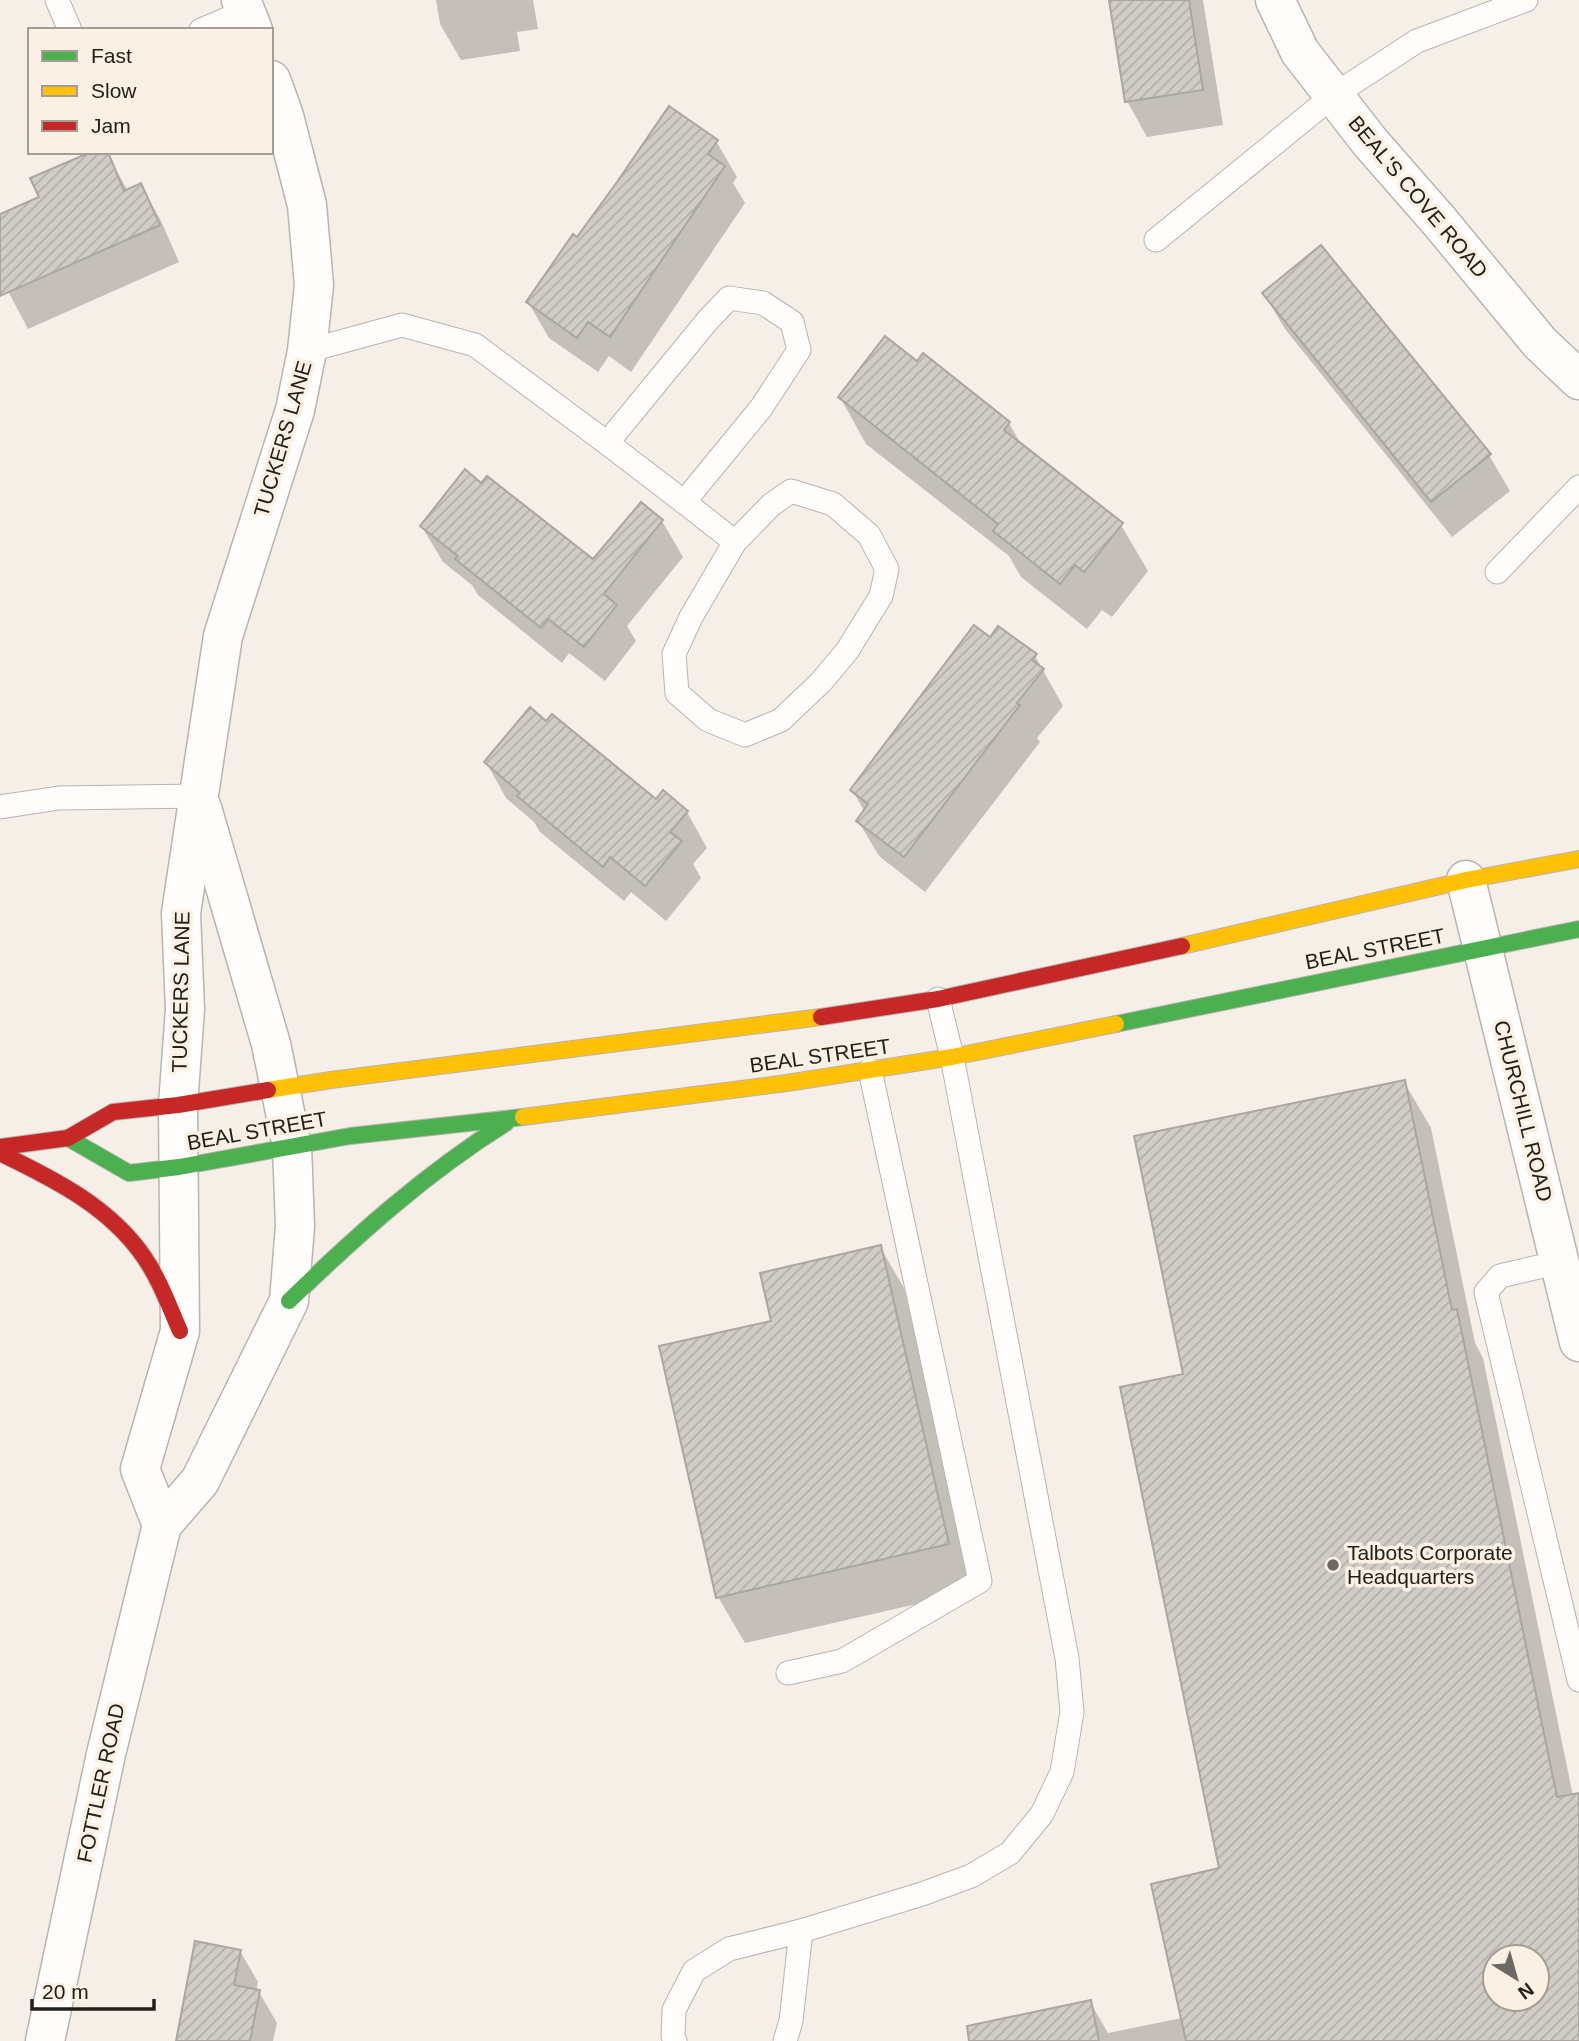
<svg xmlns="http://www.w3.org/2000/svg" width="1579" height="2041" font-family="Arial,sans-serif">
  <defs>
    <pattern id="building-hatch" width="6" height="6" patternUnits="userSpaceOnUse" patternTransform="scale(1.75)"><rect width="6" height="6" fill="#d1ccc6"/><path d="M-1 1l2-2M0 6l6-6M5 7l2-2" fill="none" stroke="#b3afaa"/></pattern>
  </defs>
  <rect width="100%" height="100%" fill="#f5efe8"/>
  <g fill="#0003" fill-rule="evenodd">
    <path d="M 436,0 L 533,0 L 538,29 L 517,32 L 520,51 L 461,60 L 440,24 Z"/>
    <path d="M 1111,0 L 1203,0 L 1223,125 L 1147,137 L 1127,101 Z"/>
    <path d="M 716,141 L 737,177 L 733,183 L 745,203 L 631,372 L 609,356 L 598,372 L 549,338 L 528,302 L 577,239 Z"/>
    <path d="M 106,152 L 128,191 L 141,185 L 161,221 L 179,262 L 28,329 L 0,276 L 0,216 L 41,198 Z"/>
    <path d="M 1264,294 L 1489,455 L 1510,491 L 1452,537 L 1285,329 Z"/>
    <path d="M 917,363 L 1009,423 L 1022,446 L 1121,525 L 1148,571 L 1112,617 L 1102,610 L 1087,629 L 1021,577 L 1009,556 L 866,444 L 840,397 Z"/>
    <path d="M 482,485 L 593,562 L 662,521 L 683,557 L 627,626 L 636,641 L 605,681 L 569,653 L 562,663 L 478,595 L 472,585 L 443,562 L 422,527 Z"/>
    <path d="M 990,639 L 1035,656 L 1063,706 L 1037,738 L 1040,742 L 925,892 L 879,856 L 858,821 L 865,812 L 852,790 Z"/>
    <path d="M 546,723 L 656,802 L 687,812 L 707,848 L 693,864 L 701,878 L 666,921 L 631,892 L 624,901 L 540,832 L 534,822 L 506,798 L 486,762 Z"/>
    <path d="M 1404,1082 L 1431,1128 L 1475,1343 L 1483,1358 L 1573,1796 L 1579,1795 L 1579,2041 L 1022,2041 L 1090,2002 L 1108,2033 L 1182,2018 L 1221,1869 L 1185,1375 ZM 1495,1957 L 1537,1957 L 1537,1999 L 1495,1999 Z"/>
    <path d="M 880,1247 L 907,1293 L 974,1591 L 745,1643 L 718,1597 L 773,1322 Z"/>
    <path d="M 240,1951 L 258,1982 L 256,1991 L 259,1992 L 277,2023 L 273,2041 L 178,2041 Z"/>
  </g>
  <g fill="url(#building-hatch)" stroke="#aba6a2" stroke-width="2" fill-rule="evenodd">
    <path d="M 1109,0 L 1189,0 L 1203,90 L 1125,102 Z"/>
    <path d="M 669,106 L 718,140 L 708,154 L 725,166 L 610,337 L 588,322 L 577,338 L 526,302 L 573,234 L 577,237 L 617,182 Z"/>
    <path d="M 91,152 L 108,152 L 124,191 L 141,183 L 160,225 L 0,296 L 0,214 L 39,197 L 30,178 Z"/>
    <path d="M 1321,245 L 1491,454 L 1431,502 L 1262,293 Z"/>
    <path d="M 885,336 L 917,361 L 923,353 L 1010,422 L 1004,430 L 1123,523 L 1084,572 L 1075,565 L 1060,584 L 993,531 L 998,524 L 838,397 Z"/>
    <path d="M 465,469 L 481,483 L 487,476 L 593,559 L 641,502 L 663,520 L 604,594 L 617,605 L 584,647 L 548,619 L 541,628 L 455,559 L 458,556 L 420,526 Z"/>
    <path d="M 974,625 L 990,637 L 998,626 L 1037,654 L 1032,660 L 1044,669 L 1017,703 L 1020,705 L 904,857 L 856,821 L 868,804 L 850,790 Z"/>
    <path d="M 530,707 L 546,721 L 552,714 L 656,799 L 663,790 L 688,811 L 670,832 L 682,841 L 645,886 L 610,857 L 603,867 L 517,796 L 520,793 L 484,762 Z"/>
    <path d="M 1405,1080 L 1452,1310 L 1457,1309 L 1557,1797 L 1579,1793 L 1579,2041 L 1186,2041 L 1151,1884 L 1219,1868 L 1120,1387 L 1183,1374 L 1134,1136 ZM 1495,1957 L 1537,1957 L 1537,1999 L 1495,1999 Z"/>
    <path d="M 881,1245 L 949,1544 L 716,1598 L 659,1346 L 771,1321 L 760,1273 Z"/>
    <path d="M 195,1941 L 241,1950 L 234,1985 L 260,1990 L 250,2041 L 176,2041 Z"/>
    <path d="M 1091,2000 L 1099,2041 L 969,2041 L 967,2026 Z"/>
  </g>
  <g fill="none" stroke-linecap="round" stroke-linejoin="round">
    <g stroke="#b8b4af" stroke-width="25">
      <g id="lane">
        <path d="M 57,0 L 70,30"/>
        <path d="M 201,30 L 246,11"/>
        <path d="M 1156,240 L 1334,95 L 1417,41 L 1526,0"/>
        <path d="M 307,351 L 402,325 L 475,345 L 607,443 L 708,320 L 729,298 L 763,303 L 792,322 L 799,350 L 761,408 L 684,502 L 607,443"/>
        <path d="M 684,502 L 735,542 L 691,617 L 674,654 L 677,693 L 708,720 L 745,735 L 781,720 L 821,682 L 847,651 L 881,596 L 887,569 L 869,535 L 833,504 L 791,491 L 771,505 L 735,542"/>
        <path d="M 1497,572 L 1579,487"/>
        <path d="M 0,807 L 59,798 L 199,796"/>
        <path d="M 1560,1262 L 1500,1276 L 1486,1292 L 1579,1680"/>
        <path d="M 788,1673 L 842,1661 L 980,1581 L 870,1070"/>
        <path d="M 675,2041 L 673,2036 L 674,2010 L 694,1971 L 729,1949 L 801,1931 L 922,1894 L 971,1876 L 1010,1853 L 1042,1814 L 1062,1772 L 1072,1712 L 1067,1658 L 952,1057 L 938,999"/>
        <path d="M 785,2041 L 791,2021 L 801,1931"/>
      </g>
    </g>
    <g stroke="#b8b4af" stroke-width="41">
      <g id="street">
        <path d="M 241,0 L 253,30"/>
        <path d="M 1275,0 L 1300,52 L 1370,142 L 1440,222 L 1540,343 L 1579,380"/>
        <path d="M 1466,880 L 1579,1342"/>
        <path d="M 162,1525 L 140,1469 L 180,1331 L 178,1105 L 185,1009 L 181,913 L 223,636 L 295,410 L 307,351 L 314,285 L 307,205 L 284,116 L 271,80"/>
        <path d="M 45,2041 L 106,1754 L 162,1525 L 200,1481 L 289,1301 L 295,1226 L 292,1146 L 271,1044 L 202,808"/>
      </g>
    </g>
    <g stroke="#b8b4af" stroke-width="18">
      <g id="fast">
        <path d="M 1116,1024 L 1579,929"/>
        <path d="M 68,1138 L 129,1173 L 179,1167 L 350,1136 L 523,1117"/>
        <path d="M 289,1301 C 357,1235 426,1173 506,1123"/>
      </g>
    </g>
    <g stroke="#b8b4af" stroke-width="18">
      <g id="slow">
        <path d="M 1182,946 L 1466,880 L 1579,859"/>
        <path d="M 268,1090 L 331,1080 L 821,1017"/>
        <path d="M 523,1117 L 787,1083 L 952,1057 L 1116,1024"/>
      </g>
    </g>
    <g stroke="#b8b4af" stroke-width="18">
      <g id="jam">
        <path d="M 821,1017 L 938,999 L 1182,946"/>
        <path d="M 0,1147 L 68,1138 L 113,1112 L 178,1105 L 268,1090"/>
        <path d="M 0,1153 C 54,1179 110,1207 144,1257 C 160,1280 169,1306 180,1331"/>
      </g>
    </g>
    <use href="#lane" stroke="#fefdfc" stroke-width="23"/>
    <use href="#street" stroke="#fefdfc" stroke-width="38"/>
    <use href="#fast" stroke="#4caf50" stroke-width="16"/>
    <use href="#slow" stroke="#ffc107" stroke-width="16"/>
    <use href="#jam" stroke="#c62828" stroke-width="16"/>
  </g>
  <circle fill="#6c6863" stroke="#faf0e3" stroke-width="2.5" cx="1333" cy="1565" r="7"/>
  <g text-anchor="middle" stroke-width="7" stroke-linejoin="round" paint-order="stroke">
    <g font-size="21" fill="#23201b" stroke="#faf0e3">
      <text transform="translate(1418 197) rotate(50)" y="7">BEAL'S COVE ROAD</text>
      <text transform="translate(283 439) rotate(-74)" y="7">TUCKERS LANE</text>
      <text transform="translate(1375 949) rotate(-11)" y="7">BEAL STREET</text>
      <text transform="translate(181 992) rotate(-89)" y="7">TUCKERS LANE</text>
      <text transform="translate(820 1056) rotate(-8)" y="7">BEAL STREET</text>
      <text transform="translate(1523 1111) rotate(76)" y="7">CHURCHILL ROAD</text>
      <text transform="translate(257 1131) rotate(-10)" y="7">BEAL STREET</text>
      <text transform="translate(101 1783) rotate(-78)" y="7">FOTTLER ROAD</text>
    </g>
    <g font-size="21" fill="#23201b" stroke="#faf0e3" text-anchor="start">
      <text x="1347" y="1560">Talbots Corporate<tspan x="1347" dy="24">Headquarters</tspan></text>
    </g>
  </g>
  <rect x="28" y="28" width="245" height="126" fill="#faf0e3" stroke="#a49d93" stroke-width="2"/>
  <rect x="42" y="51" width="35" height="10" fill="#4caf50" stroke="#a49d93" stroke-width="2"/>
  <text x="91" y="63" font-size="21" fill="#23201b">Fast</text>
  <rect x="42" y="86" width="35" height="10" fill="#ffc107" stroke="#a49d93" stroke-width="2"/>
  <text x="91" y="98" font-size="21" fill="#23201b">Slow</text>
  <rect x="42" y="121" width="35" height="10" fill="#c62828" stroke="#a49d93" stroke-width="2"/>
  <text x="91" y="133" font-size="21" fill="#23201b">Jam</text>
  <g transform="translate(1516 1978) rotate(143)"><circle r="33" fill="#faf0e3" stroke="#a49d93" stroke-width="2"/>
  <path d="M0-5L12 26L0 18L-12 26Z" fill="#6c6863"/>
  <text y="-10" font-size="19" font-weight="bold" text-anchor="middle" fill="#23201b">N</text>
  </g>
  <path d="M32 1999v10h122v-10" fill="none" stroke="#23201b" stroke-width="3.5"/>
  <text x="42" y="1999" font-size="21" fill="#23201b" stroke="#faf0e3" stroke-width="5" paint-order="stroke">20 m</text>
</svg>
